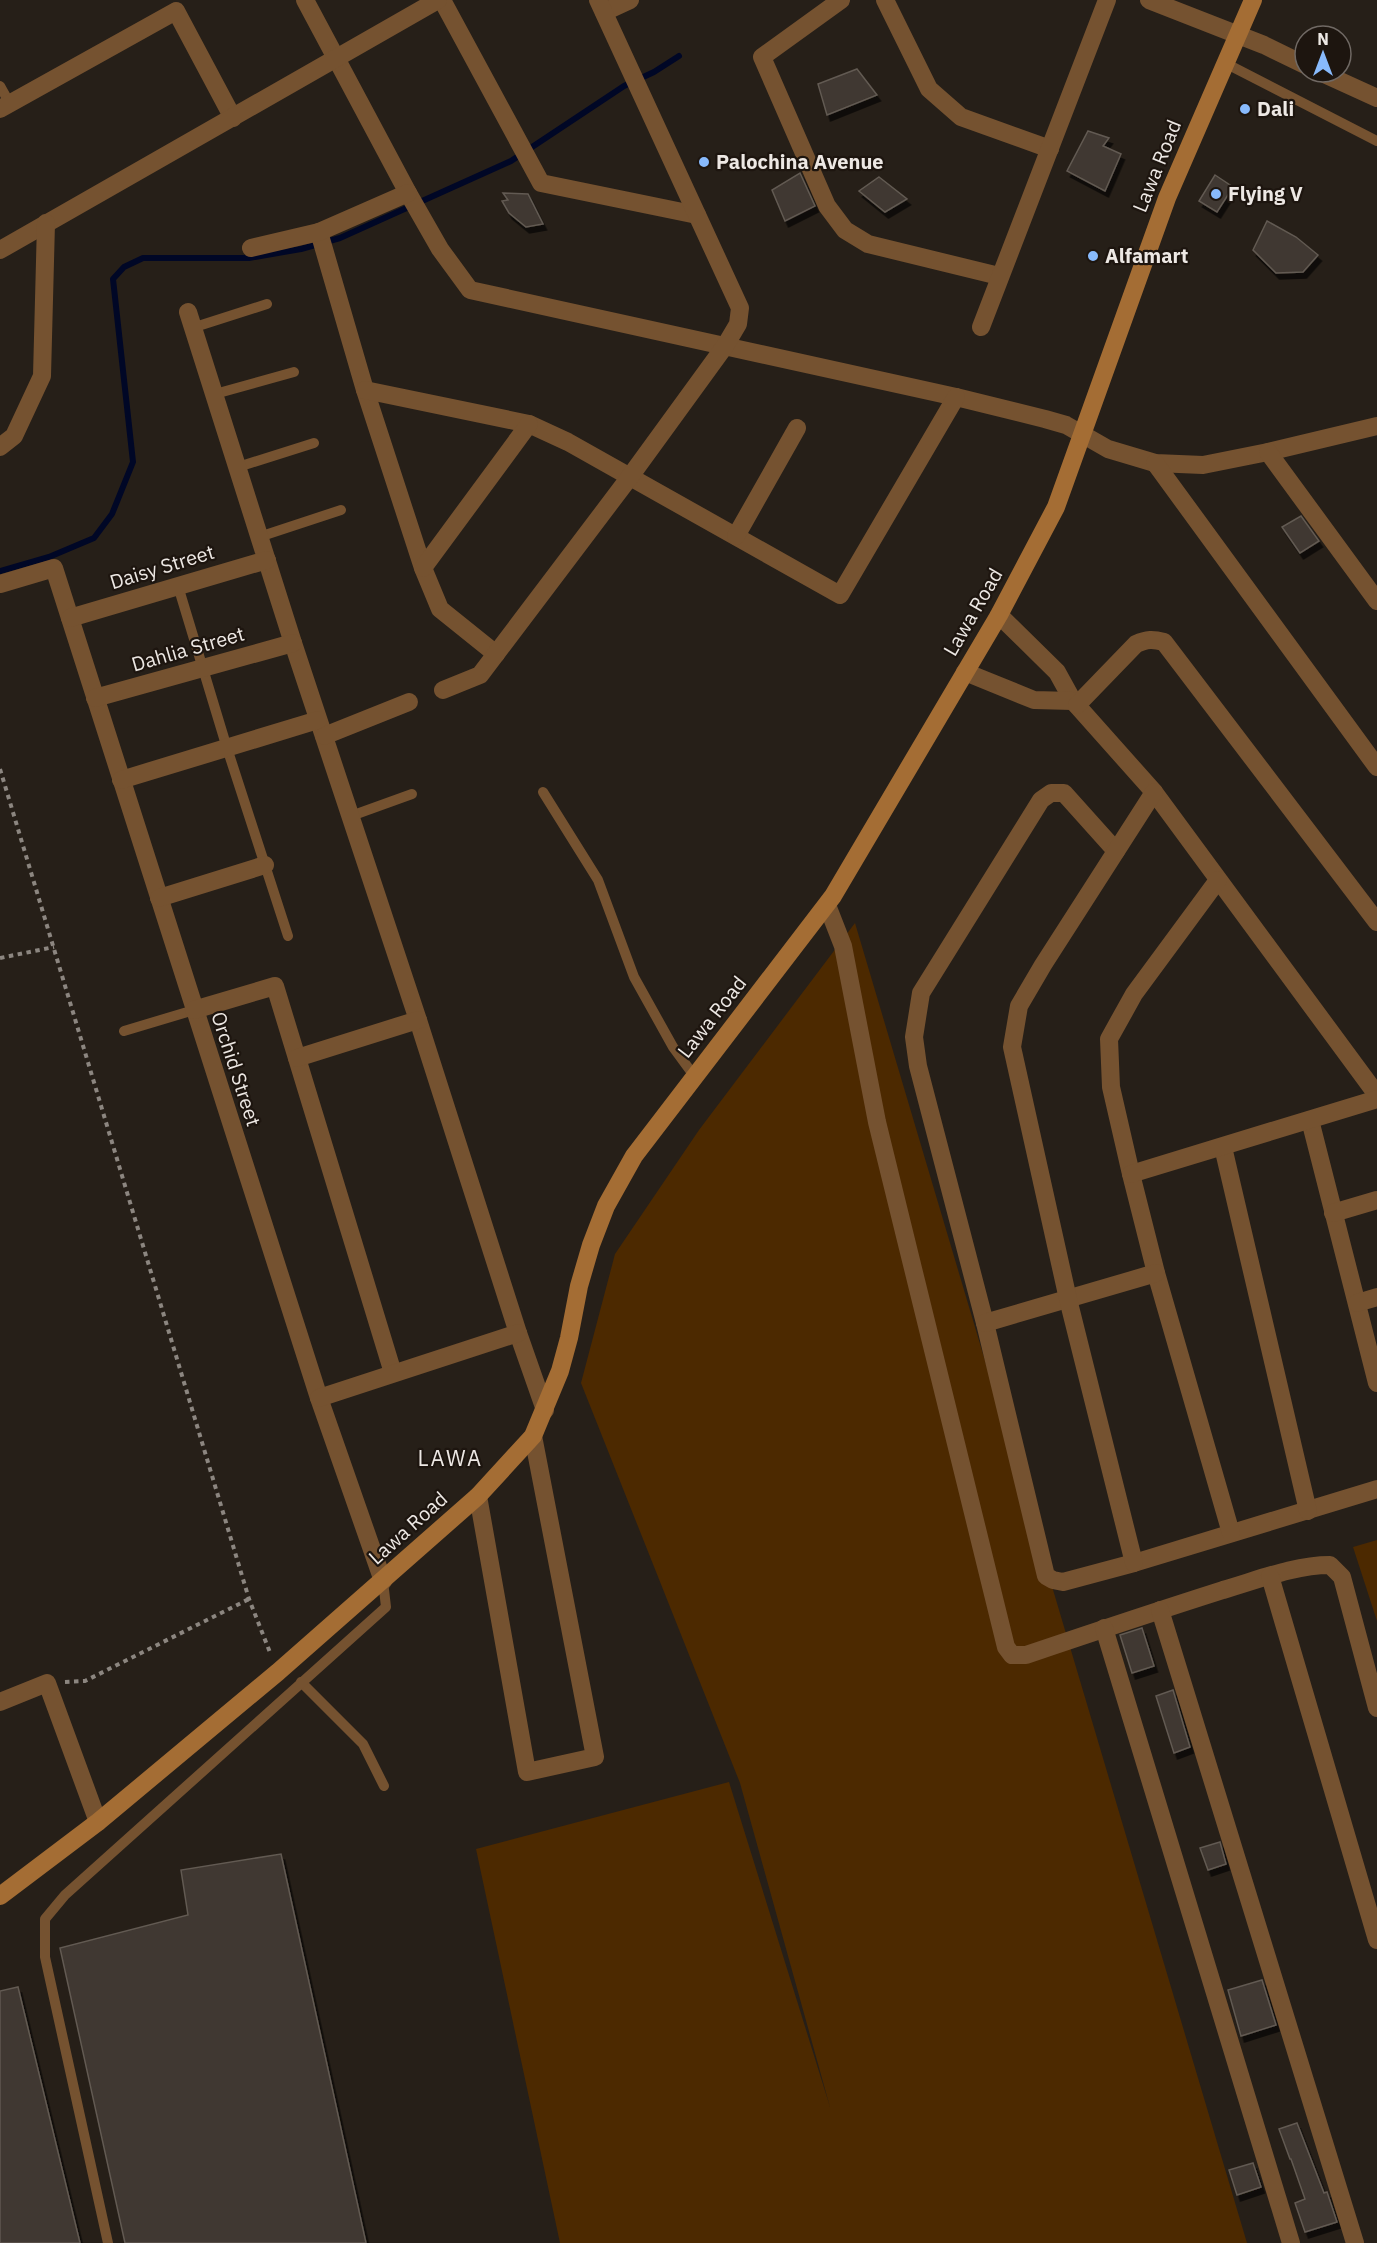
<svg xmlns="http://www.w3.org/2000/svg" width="1377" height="2243" font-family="'IBM Plex Sans',sans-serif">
  <defs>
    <filter id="shadow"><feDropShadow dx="3.5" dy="6" stdDeviation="0" flood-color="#0009"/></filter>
  </defs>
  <rect width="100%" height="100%" fill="#261f18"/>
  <g fill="#4c2900">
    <path d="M 855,923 L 1247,2243 L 560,2243 L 476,1849 L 729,1782 L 830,2107 L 740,1783 L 581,1383 L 615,1254 L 699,1130 Z"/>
    <path d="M 1377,1540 L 1377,1621 L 1353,1547 Z"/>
  </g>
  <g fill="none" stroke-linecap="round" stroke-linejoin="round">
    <path stroke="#000726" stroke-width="6" d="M 0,571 L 49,557 L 94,538 L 112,514 L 133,462 L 113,279 L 124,267 L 143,258 L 249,258 L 301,249 L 340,238 L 511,161 L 624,86 L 654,72 L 679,56"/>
  </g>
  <g fill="#3f3730" stroke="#625a52" stroke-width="1.5" filter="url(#shadow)">
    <path d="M 857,69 L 877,95 L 827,115 L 818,84 Z"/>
    <path d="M 1088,131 L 1109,138 L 1103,146 L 1121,154 L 1105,191 L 1067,171 Z"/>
    <path d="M 800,173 L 815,206 L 785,221 L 772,190 Z"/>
    <path d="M 1215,175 L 1233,187 L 1217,212 L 1199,201 Z"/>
    <path d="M 879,177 L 907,199 L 885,212 L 859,191 Z"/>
    <path d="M 503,193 L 528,194 L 543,224 L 526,227 L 509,213 L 502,201 L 508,200 Z"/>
    <path d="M 1267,221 L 1296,237 L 1318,255 L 1303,272 L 1276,273 L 1253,250 Z"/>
    <path d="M 1301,516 L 1319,541 L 1300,553 L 1282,527 Z"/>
    <path d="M 1142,1628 L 1154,1666 L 1132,1673 L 1120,1635 Z"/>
    <path d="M 1173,1690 L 1190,1747 L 1174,1753 L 1156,1696 Z"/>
    <path d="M 1220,1842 L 1226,1864 L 1208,1870 L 1200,1848 Z"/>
    <path d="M 281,1854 L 366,2243 L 125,2243 L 60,1948 L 188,1915 L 181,1870 Z"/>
    <path d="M 1262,1980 L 1276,2025 L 1241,2036 L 1228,1990 Z"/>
    <path d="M 18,1987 L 80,2243 L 0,2243 L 0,1991 Z"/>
    <path d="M 1297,2123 L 1324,2193 L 1327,2192 L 1337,2222 L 1305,2232 L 1295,2203 L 1305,2199 L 1291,2159 L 1290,2159 L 1279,2129 Z"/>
    <path d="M 1253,2163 L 1261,2187 L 1237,2195 L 1229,2170 Z"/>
  </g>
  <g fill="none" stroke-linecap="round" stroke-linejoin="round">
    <g stroke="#8c8680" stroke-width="4" stroke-dasharray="4.5 4.5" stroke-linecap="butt">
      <path d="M 0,769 L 249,1599 L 271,1655"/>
      <path d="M 0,958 L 54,947"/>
      <path d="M 65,1682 L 85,1681 L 249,1599"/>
    </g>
    <g stroke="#755230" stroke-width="10">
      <path d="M 1225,63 L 1377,141"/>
      <path d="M 0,86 L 10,104"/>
      <path d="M 192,328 L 267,304"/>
      <path d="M 215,394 L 294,372"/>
      <path d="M 238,467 L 314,443"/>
      <path d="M 259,537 L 341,510"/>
      <path d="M 178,586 L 227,748 L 288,936"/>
      <path d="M 543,792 L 598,880 L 634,977 L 673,1047 L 695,1077"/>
      <path d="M 351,816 L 412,794"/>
      <path d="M 124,1031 L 194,1010"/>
      <path d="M 301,1682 L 363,1744 L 384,1786"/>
      <path d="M 108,2243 L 45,1957 L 45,1919 L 65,1895 L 386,1607 L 383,1581"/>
    </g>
    <g stroke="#755230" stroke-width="18">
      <path d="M 305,0 L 408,193 L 440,249 L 470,290 L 956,397 L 1045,419 L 1066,425 L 1108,449 L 1155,463 L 1203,465 L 1268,452 L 1377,426"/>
      <path d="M 442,0 L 541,183 L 697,215"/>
      <path d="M 841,0 L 762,57 L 827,206 L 845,230 L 868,244 L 999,276"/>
      <path d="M 885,0 L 929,89 L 961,117 L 1050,149"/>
      <path d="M 1149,0 L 1264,45 L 1305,65"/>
      <path d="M 604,12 L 630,0"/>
      <path d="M 1320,72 L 1377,98"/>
      <path d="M 0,109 L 176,11 L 233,118"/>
      <path d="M 319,232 L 365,390 L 423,568 L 440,609 L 496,654"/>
      <path d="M 251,248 L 319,232 L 408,193"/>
      <path d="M 0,250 L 438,0"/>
      <path d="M 188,312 L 293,643 L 418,1020 L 518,1333 L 545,1410"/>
      <path d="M 981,327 L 1107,0"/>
      <path d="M 365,390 L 529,424 L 568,442 L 840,595 L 956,397"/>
      <path d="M 0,447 L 14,436 L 42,376 L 46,223"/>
      <path d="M 1268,452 L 1377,601"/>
      <path d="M 1155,463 L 1377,767"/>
      <path d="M 736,536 L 797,428"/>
      <path d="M 423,568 L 529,424"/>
      <path d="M 0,584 L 54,568 L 319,1398 L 383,1581"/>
      <path d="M 999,615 L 1057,672 L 1073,701 L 1154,792 L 1377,1095"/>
      <path d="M 70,618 L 267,560"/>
      <path d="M 965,672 L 1034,700 L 1073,701"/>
      <path d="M 443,690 L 480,675 L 629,478 L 725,346 L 738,324 L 740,308 L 598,0"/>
      <path d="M 95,698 L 293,643"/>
      <path d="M 1077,705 L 1136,644 C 1147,639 1153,639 1164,642 L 1377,922"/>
      <path d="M 324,736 L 409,702"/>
      <path d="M 121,780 L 318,720"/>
      <path d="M 1116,851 L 1064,793 L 1051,793 L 1041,800 L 921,993 L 914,1037 L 918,1066 L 985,1323 L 1046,1576 L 1053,1580 L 1063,1582 L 1134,1563 L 1377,1489"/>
      <path d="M 1218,880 L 1134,994 L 1109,1039 L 1111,1087 L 1131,1174 L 1156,1273 L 1231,1533"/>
      <path d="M 159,898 L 265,865"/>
      <path d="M 827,905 L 843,946 L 877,1122 L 1006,1647 L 1012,1655 L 1026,1655 C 1091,1633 1157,1611 1223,1590 C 1258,1580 1294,1565 1330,1565 L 1342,1577 L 1377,1708"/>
      <path d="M 194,1010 L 275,986 L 393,1373"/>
      <path d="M 297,1058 L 418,1020"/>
      <path d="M 1310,1120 L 1377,1383"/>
      <path d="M 1223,1147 L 1308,1511"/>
      <path d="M 1131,1174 L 1377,1099"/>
      <path d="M 1333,1213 L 1377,1200"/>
      <path d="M 1357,1303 L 1377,1297"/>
      <path d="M 985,1323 L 1156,1273"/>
      <path d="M 319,1398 L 518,1333"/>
      <path d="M 478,1496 L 527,1772 L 595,1757 L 533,1436"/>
      <path d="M 1134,1563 L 1068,1299 L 1012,1047 L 1019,1006 L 1043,965 L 1154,792"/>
      <path d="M 1270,1576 L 1377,1940"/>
      <path d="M 1160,1610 L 1355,2243"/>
      <path d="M 1104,1628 L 1291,2243"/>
      <path d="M 0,1702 L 47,1683 L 98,1822"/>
    </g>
    <path stroke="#a46d34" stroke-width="18" d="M 0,1896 L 98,1822 L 278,1672 L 478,1496 L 533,1436 L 560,1371 L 569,1338 L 579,1286 L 591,1245 L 606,1206 L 634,1156 L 833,896 L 999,615 L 1056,507 L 1167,198 L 1253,0"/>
  </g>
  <g fill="#88bafc" stroke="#1d150f" stroke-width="2">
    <circle cx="1245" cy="109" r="6"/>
    <circle cx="704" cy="162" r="6"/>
    <circle cx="1216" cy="194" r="6"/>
    <circle cx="1093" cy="256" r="6"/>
  </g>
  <g text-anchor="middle" stroke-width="4.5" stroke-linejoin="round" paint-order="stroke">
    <g font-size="20" font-weight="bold" fill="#ede8e4" stroke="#1d150f" text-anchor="start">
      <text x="1257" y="116">Dali</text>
      <text x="716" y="169">Palochina Avenue</text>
      <text x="1228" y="201">Flying V</text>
      <text x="1105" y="263">Alfamart</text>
    </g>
    <g font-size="20" fill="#ede8e4" stroke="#1d150f">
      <text transform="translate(1157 166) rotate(-68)" y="7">Lawa Road</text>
      <text transform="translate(162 567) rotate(-17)" y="7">Daisy Street</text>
      <text transform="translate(973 612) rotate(-60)" y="7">Lawa Road</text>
      <text transform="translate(188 649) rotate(-16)" y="7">Dahlia Street</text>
      <text transform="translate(712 1017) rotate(-52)" y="7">Lawa Road</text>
      <text transform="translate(236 1069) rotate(72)" y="7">Orchid Street</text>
      <text transform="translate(408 1528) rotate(-42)" y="7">Lawa Road</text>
    </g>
    <g font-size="22" letter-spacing="1.5" fill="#ede8e4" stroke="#1d150f">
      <text x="450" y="1466">LAWA</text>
    </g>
  </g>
  <g transform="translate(1323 54)"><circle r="28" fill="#1d150f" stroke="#706964" stroke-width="1.5"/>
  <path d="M0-4.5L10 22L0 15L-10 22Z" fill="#88bafc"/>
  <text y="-9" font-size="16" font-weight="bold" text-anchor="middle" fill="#ede8e4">N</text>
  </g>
</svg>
